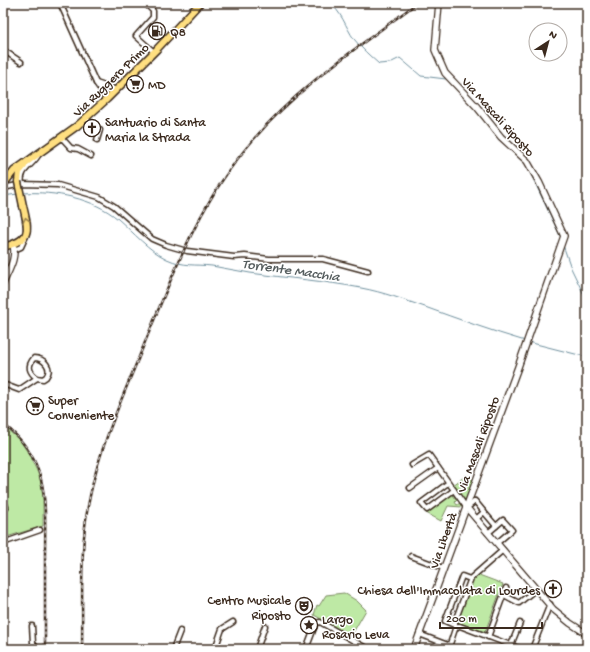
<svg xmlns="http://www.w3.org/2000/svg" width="590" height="652" font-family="'Gochi Hand',sans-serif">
  <rect width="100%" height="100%" fill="#fff"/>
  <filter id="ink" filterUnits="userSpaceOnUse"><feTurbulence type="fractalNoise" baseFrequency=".025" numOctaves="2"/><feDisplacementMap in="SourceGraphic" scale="8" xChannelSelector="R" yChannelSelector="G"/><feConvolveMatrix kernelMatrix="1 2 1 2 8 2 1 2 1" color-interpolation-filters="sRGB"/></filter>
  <g filter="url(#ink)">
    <g fill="#bee9a5" stroke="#7c8a62">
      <path d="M 3,425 L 21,442 L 32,459 L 32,462 C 45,481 43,503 43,526 L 3,538 L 3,511 L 9,508 L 3,493 Z"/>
      <path d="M 467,475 L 473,480 L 465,501 L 453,485 Z"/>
      <path d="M 452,494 L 457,500 L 455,502 L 457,505 L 460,503 L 462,507 L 448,506 L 441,521 L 426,513 Z"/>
      <path d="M 479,575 L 503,584 L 485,632 L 456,622 L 473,578 Z"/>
      <path d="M 344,593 L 357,601 L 366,610 L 351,636 L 314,615 L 317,605 L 319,606 L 326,595 Z"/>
    </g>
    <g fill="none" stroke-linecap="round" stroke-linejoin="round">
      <g stroke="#6f909e" stroke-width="1">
        <path d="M 329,3 C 341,10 346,28 354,39 C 361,48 370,56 379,64 L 390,63 L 400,58 L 421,76 L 446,79 L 457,89"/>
        <path d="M 529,170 L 561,238"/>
        <path d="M 23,193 C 55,191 93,198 118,219 C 134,233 148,250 167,259 C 185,267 194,264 212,266 C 225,268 237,271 250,273 C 287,278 325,281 361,288 C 383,292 404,300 425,307 C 458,319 491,331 525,341"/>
        <path d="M 3,196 L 18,194"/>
        <path d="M 563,245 L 571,268 L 587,301"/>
        <path d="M 528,342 L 587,357"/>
      </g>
      <g stroke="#3b2a1e" stroke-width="7">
        <g id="street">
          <path d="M 60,3 L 96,83 L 107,99"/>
          <path d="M 145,3 L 153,11 L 153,17 L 136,36 L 154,52"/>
          <path d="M 3,50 L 21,62"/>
          <path d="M 96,83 L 117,90"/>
          <path d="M 86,119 L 100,130 L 97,140"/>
          <path d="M 61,137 L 71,148 L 78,149 L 91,156"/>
          <path d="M 22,184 C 19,169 33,166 39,154"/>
          <path d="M 3,188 L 22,184 L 58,185 L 99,197 L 114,206 L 152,239 L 166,245 L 187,251 L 234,257 L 245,256 L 269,259 L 323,259 L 368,271"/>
          <path d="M 14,250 L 21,247 L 26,236"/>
          <path d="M 34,358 C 44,358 53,368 46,377 L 43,379 L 37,378 C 29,372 27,366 34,358 Z"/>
          <path d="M 3,384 L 19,390 L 37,378"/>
          <path d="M 412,465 L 429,455 L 466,507"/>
          <path d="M 448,483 L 421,503 L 427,510 L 454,490"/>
          <path d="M 410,488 L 438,468"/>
          <path d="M 3,499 L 6,507 L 3,508"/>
          <path d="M 467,508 L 475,501 L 484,512"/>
          <path d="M 476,519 L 484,512 L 496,526"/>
          <path d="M 488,533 L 503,520 L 512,530 L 497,543"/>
          <path d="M 3,543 L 40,530"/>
          <path d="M 411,556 L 443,568"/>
          <path d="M 504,595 L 519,603 L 536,589"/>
          <path d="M 454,625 L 445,621 L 462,576 L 470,579"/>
          <path d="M 32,626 L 33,643 L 37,649"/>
          <path d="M 455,629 L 455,621 L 471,578 L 503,550"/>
          <path d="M 419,634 L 448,645 L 450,644 L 455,629 L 458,626 L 460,626 L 521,649"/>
          <path d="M 488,637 L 506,588"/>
          <path d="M 511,645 L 520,623"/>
          <path d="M 173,649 L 180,631"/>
          <path d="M 215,649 L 222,629 L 233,622"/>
          <path d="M 257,649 L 265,626"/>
          <path d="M 306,649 L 316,623 L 320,622 L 368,649"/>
          <path d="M 532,649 L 550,604"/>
        </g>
      </g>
      <g stroke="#3b2a1e" stroke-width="8">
        <g id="secondary">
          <path d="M 3,284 C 8,271 17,259 13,244"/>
          <path d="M 466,507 L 553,609 L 570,623 L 587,634"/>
          <path d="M 414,649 L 518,367 L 564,236 L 539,182 L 527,161 L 501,137 L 477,107 L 445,73 L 435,50 L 439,3"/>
        </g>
      </g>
      <g stroke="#3b2a1e" stroke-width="9">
        <g id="primary">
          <path d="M 18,182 L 19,172 L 24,166"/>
          <path d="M 3,185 L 14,171 L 77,126 L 107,99 L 157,49 L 200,3"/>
          <path d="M 3,247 C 32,240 29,231 23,206"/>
        </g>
      </g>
      <use href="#street" stroke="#fff" stroke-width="4"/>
      <use href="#secondary" stroke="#fff" stroke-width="5.5"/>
      <use href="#primary" stroke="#ffdf80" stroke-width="6"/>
      <g stroke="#3b2a1e" stroke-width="2.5">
        <g id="rail">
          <path d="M 3,424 C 51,460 45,503 45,557 C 45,588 45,618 45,649"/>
          <path d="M 82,649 C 83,598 79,546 90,496 C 100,446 122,399 141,352 C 172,277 198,203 253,140 C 299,86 360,46 417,3"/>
        </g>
      </g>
      <use href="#rail" stroke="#fff" stroke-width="1" stroke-dasharray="3" stroke-linecap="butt"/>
      <g stroke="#3b2a1e" stroke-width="9" stroke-linecap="butt">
        <path id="primary-bridge" d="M 18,182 L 23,206"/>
      </g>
      <use href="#primary-bridge" stroke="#ffdf80" stroke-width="6"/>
    </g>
    <defs><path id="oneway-chevron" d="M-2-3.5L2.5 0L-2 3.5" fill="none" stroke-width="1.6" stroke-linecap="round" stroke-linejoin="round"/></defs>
    <use stroke="#9d844f" href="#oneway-chevron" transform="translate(26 220) rotate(-103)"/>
  </g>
  <defs>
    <g id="fuel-ring" transform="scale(0.9)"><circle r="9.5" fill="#fff" stroke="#3b2a1e" stroke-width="1.5"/><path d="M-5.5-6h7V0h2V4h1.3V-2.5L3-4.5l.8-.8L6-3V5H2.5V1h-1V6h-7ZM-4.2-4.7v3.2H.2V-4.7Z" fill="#3b2a1e"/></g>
    <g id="supermarket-ring" transform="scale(0.9)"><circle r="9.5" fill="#fff" stroke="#3b2a1e" stroke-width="1.5"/><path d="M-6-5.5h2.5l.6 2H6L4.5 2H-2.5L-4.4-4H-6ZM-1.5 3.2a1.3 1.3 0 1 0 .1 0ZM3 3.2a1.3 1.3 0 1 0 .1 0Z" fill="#3b2a1e"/></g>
    <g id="church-ring" transform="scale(0.9)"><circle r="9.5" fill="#fff" stroke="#3b2a1e" stroke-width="1.5"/><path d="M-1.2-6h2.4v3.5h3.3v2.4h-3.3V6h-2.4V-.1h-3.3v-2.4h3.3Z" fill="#3b2a1e"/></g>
    <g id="theatre-ring" transform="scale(0.9)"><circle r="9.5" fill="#fff" stroke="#3b2a1e" stroke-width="1.5"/><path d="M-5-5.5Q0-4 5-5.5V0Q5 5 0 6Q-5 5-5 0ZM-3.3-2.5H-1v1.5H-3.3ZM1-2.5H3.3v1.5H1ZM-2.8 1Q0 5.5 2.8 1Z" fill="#3b2a1e"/></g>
    <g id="sight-ring" transform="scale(0.9)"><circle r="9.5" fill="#fff" stroke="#3b2a1e" stroke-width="1.5"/><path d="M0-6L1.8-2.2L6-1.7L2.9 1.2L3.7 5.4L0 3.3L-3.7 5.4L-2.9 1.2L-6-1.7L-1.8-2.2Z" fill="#3b2a1e"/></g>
  </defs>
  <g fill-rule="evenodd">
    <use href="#fuel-ring" x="157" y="31"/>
    <use href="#supermarket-ring" x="135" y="84"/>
    <use href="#church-ring" x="92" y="128"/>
    <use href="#supermarket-ring" x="35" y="406"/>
    <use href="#church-ring" x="553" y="589"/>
    <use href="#theatre-ring" x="304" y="606"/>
    <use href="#sight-ring" x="309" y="625"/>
  </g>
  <g text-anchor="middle" stroke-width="3" stroke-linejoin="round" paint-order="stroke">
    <g font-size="13" fill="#3b2a1e" stroke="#fff" text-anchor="start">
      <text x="170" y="36">Q8</text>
      <text x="148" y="89">MD</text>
      <text x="105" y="126">Santuario di Santa<tspan x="105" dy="15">Maria la Strada</tspan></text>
      <text x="48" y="404">Super<tspan x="48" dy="15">Conveniente</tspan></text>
      <text x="540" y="594" text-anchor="end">Chiesa dell'Immacolata di Lourdes</text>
      <text x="291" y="604" text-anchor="end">Centro Musicale<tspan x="291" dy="15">Riposto</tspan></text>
      <text x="322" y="623">Largo<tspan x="322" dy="15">Rosario Leva</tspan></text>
    </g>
    <g font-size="13" fill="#3b2a1e" stroke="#fff">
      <text transform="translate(110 79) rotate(-44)" y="5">Via Ruggero Primo</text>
      <text transform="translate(499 116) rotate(48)" y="5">Via Mascali Riposto</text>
      <text transform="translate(477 444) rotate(-70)" y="5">Via Mascali Riposto</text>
      <text transform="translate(442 540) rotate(-70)" y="5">Via Libertà</text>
    </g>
    <g font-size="14" font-style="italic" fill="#555d5e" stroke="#fff">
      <text transform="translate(291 269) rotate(8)" y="5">Torrente Macchia</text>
    </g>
  </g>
  <rect width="590" height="652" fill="none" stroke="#fff" stroke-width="16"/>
  <rect x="8" y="8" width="574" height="636" fill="none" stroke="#3b2a1e" stroke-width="1.5" filter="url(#ink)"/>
  <g transform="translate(548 42) rotate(36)"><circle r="19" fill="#ffffff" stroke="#b1aaa5"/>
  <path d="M0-3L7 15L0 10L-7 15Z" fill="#3b2a1e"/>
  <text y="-6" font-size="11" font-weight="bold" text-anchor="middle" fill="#3b2a1e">N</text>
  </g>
  <path d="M440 622v6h102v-6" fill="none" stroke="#3b2a1e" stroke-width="2"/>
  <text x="446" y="622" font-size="12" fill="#3b2a1e" stroke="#ffffff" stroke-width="3" paint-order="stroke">200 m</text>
</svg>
